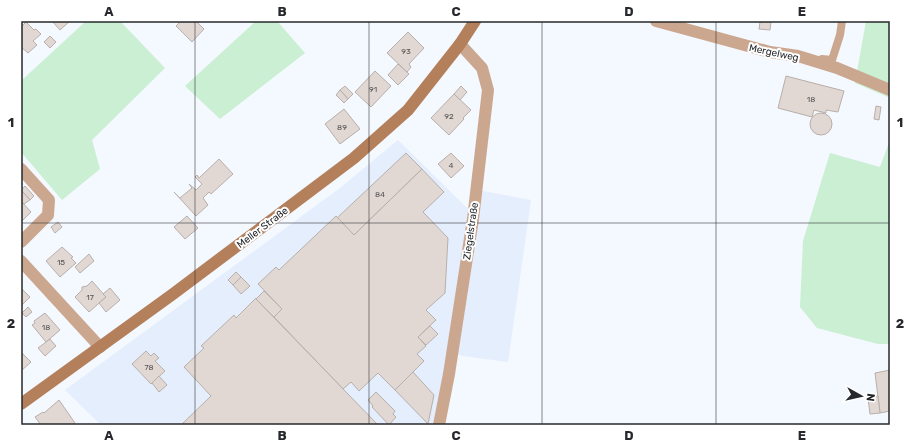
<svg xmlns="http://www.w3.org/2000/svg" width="911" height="446" font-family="Rubik,sans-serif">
  <rect width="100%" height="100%" fill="#f4f8ff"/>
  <path fill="#e5eefd" d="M 398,140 L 467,208 L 483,191 L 531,200 L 508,362 L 463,356 L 448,351 L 437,425 L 101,425 L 65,390 L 340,188 Z"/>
  <g fill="#caefd2">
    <path d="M 86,21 L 120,21 L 165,68 L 92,140 L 100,169 L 62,200 L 21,152 L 21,81 Z"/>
    <path d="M 256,21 L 277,21 L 305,53 L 220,119 L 185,86 Z"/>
    <path d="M 866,21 L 890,21 L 890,98 L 855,83 Z"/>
    <path d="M 890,140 L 890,344 L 878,344 L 817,328 L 800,307 L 803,241 L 830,153 L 880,167 Z"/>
  </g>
  <g fill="#e1d7d3" stroke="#b8afaa">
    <path d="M 52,21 L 70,21 L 60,30 Z"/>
    <path d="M 181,21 L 196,21 L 204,29 L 192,42 L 176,26 Z"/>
    <path d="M 26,22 L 34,30 L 36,29 L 41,34 L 33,41 L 37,45 L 28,53 L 21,47 L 21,27 Z"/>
    <path d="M 760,22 L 771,22 L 770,30 L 759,29 Z"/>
    <path d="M 408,32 L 424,48 L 409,64 L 411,67 L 407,72 L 387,53 Z"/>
    <path d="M 50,36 L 56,42 L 50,48 L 44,42 Z"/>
    <path d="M 398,64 L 409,74 L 398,85 L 388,75 Z"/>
    <path d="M 375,71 L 391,86 L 371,107 L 355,92 Z"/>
    <path d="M 786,76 L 844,91 L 838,112 L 826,110 L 826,113 L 814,110 L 812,117 L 778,108 Z"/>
    <path d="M 345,86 L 353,94 L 348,99 L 340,90 Z"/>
    <path d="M 461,86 L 467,92 L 460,100 L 454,94 Z"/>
    <path d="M 340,90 L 348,99 L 344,103 L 336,95 Z"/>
    <path d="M 454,94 L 471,110 L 463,118 L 464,119 L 449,135 L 431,118 Z"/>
    <path d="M 876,106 L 881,107 L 879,120 L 874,119 Z"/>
    <path d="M 344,109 L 360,129 L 340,144 L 325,124 Z"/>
    <circle cx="821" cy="124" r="11"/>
    <path d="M 406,153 L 422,169 L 354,235 L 337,218 Z"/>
    <path d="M 451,153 L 464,166 L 451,178 L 438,164 Z"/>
    <path d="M 219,159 L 233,174 L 211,194 L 209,192 L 203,198 L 208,205 L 196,216 L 174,192 L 180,198 L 192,188 L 189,184 L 196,190 L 202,184 L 195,177 L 197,175 L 199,178 Z"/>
    <path d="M 417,164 L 444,192 L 423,212 L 448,238 L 445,293 L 426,310 L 436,320 L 418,337 L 426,346 L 417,354 L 424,361 L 395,390 L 378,373 L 359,391 L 351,382 L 343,389 L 274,317 L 282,309 L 258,284 L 276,267 L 279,270 L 336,216 L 354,235 L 422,169 Z"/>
    <path d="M 25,186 L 34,196 L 30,200 L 21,190 Z"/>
    <path d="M 21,190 L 30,200 L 24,204 L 21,201 Z"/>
    <path d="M 21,201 L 31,212 L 21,222 Z"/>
    <path d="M 187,216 L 198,228 L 185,239 L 174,227 Z"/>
    <path d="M 58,222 L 62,227 L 55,233 L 51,227 Z"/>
    <path d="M 62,247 L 73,257 L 71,258 L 76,263 L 60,277 L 46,261 Z"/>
    <path d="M 89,254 L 94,261 L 80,273 L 75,267 Z"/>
    <path d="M 236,272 L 241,277 L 233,285 L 228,280 Z"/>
    <path d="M 241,277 L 250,286 L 241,294 L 233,285 Z"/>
    <path d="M 92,281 L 106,297 L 89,312 L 75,297 L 82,290 L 82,287 L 87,286 Z"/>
    <path d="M 21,288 L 30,297 L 21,306 Z"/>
    <path d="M 110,288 L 120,300 L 106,312 L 99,303 L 106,297 L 103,294 Z"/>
    <path d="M 264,291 L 282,309 L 274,317 L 256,299 Z"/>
    <path d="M 256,298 L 256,299 L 378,425 L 181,425 L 211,396 L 184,367 L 204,348 L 201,346 L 234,315 L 236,318 Z"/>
    <path d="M 28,307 L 32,312 L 26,317 L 22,313 Z"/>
    <path d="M 45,313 L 60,330 L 46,342 L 32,325 L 35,323 L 34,321 Z"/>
    <path d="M 430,326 L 438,334 L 426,345 L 418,337 Z"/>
    <path d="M 50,339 L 56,346 L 45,356 L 38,348 Z"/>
    <path d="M 146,351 L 151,356 L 154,353 L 159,358 L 155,361 L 165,371 L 151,384 L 132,364 Z"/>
    <path d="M 21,352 L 31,362 L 21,371 Z"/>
    <path d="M 890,370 L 890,411 L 880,413 L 875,373 Z"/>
    <path d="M 413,372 L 434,395 L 428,424 L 395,390 Z"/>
    <path d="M 159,376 L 167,385 L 159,392 L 152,383 Z"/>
    <path d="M 376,392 L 395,411 L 393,414 L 396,417 L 389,425 L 372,407 L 373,406 L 368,400 Z"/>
    <path d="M 878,396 L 880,413 L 870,414 L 868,398 Z"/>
    <path d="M 59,400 L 75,423 L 72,425 L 41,425 L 35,417 L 43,412 L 44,413 Z"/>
  </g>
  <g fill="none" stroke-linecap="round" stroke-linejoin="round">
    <path stroke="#cca78f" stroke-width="8" d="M 822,59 L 832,60 L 840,35 L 842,21"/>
    <g stroke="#cca78f" stroke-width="12">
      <path d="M 656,21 L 770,52 L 798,56 L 837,68 L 890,90"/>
      <path d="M 21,169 L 49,200 L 48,215 L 21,242"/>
      <path d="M 21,261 L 100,347"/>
      <path d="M 439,425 L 449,374 L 473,219 L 488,90 L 482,68 L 460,44"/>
    </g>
    <path stroke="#b47f5b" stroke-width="12" d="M 21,404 L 173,294 L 354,158 L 408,110 L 460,44 L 475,21"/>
  </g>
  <path fill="none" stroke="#26282b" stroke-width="1" stroke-opacity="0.55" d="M 195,21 L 195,425M 369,21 L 369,425M 542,21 L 542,425M 716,21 L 716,425M 21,223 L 890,223"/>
  <g text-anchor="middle" stroke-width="4" stroke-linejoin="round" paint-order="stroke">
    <g font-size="8" fill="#555455">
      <text x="406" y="54">93</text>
      <text x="373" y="92">91</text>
      <text x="811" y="102">18</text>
      <text x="449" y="119">92</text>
      <text x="342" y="130">89</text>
      <text x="451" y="168">4</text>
      <text x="380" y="197">84</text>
      <text x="61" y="265">15</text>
      <text x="90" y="300">17</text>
      <text x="46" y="330">18</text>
      <text x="149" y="370">78</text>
    </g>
    <g font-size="10" fill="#26282b" stroke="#fff">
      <text transform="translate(774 52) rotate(12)" y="4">Mergelweg</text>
      <text transform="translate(262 227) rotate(-37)" y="4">Meller Straße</text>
      <text transform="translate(470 231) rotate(-82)" y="4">Ziegelstraße</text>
    </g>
  </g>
  <rect width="911" height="446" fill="none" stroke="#ffffff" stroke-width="44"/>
  <g transform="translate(861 396) rotate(98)" stroke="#ffffff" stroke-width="3" paint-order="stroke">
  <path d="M0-3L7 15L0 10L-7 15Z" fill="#26282b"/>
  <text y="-6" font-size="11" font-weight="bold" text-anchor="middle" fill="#26282b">N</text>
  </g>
  <rect x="22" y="22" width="867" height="402" fill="none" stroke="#26282b" stroke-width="1.5"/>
  <g font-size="13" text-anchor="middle" font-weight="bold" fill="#26282b">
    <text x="109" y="16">A</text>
    <text x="282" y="16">B</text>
    <text x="456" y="16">C</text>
    <text x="629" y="16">D</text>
    <text x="802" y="16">E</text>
    <text x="11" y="127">1</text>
    <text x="900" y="127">1</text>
    <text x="11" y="328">2</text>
    <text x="900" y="328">2</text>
    <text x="109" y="440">A</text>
    <text x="282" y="440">B</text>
    <text x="456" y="440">C</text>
    <text x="629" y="440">D</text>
    <text x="802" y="440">E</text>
  </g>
</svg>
